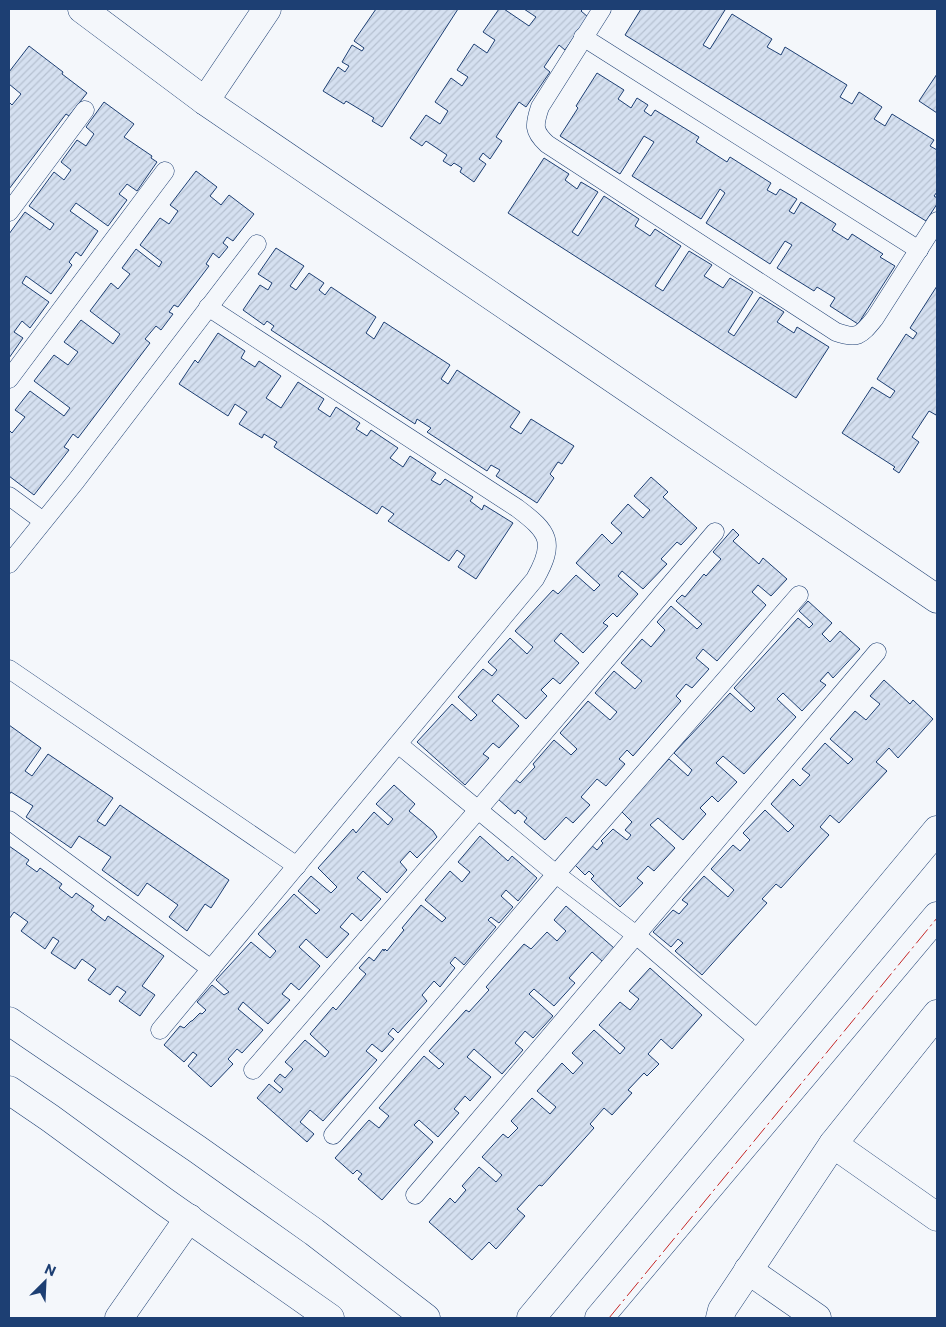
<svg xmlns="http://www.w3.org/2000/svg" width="946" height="1327" font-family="Commissioner,sans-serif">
  <defs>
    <pattern id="building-hatch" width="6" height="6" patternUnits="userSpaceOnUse" patternTransform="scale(1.25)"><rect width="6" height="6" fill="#d5e0f0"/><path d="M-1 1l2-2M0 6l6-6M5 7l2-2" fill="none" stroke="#b6c1d1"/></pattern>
  </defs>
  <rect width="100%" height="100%" fill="#f4f7fb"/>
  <g fill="url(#building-hatch)" stroke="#1d3f73">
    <path d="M 376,9 L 458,9 L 382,127 L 372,121 L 374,118 L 346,101 L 344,104 L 323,91 L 338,67 L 345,72 L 349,66 L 342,62 L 352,45 L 362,51 L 364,48 L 354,41 Z"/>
    <path d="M 499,9 L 504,9 L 529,26 L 536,17 L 524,9 L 583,9 L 581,11 L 588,17 L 565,50 L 559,45 L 544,67 L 550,72 L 526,107 L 519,102 L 496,137 L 502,141 L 490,159 L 483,153 L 479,159 L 486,164 L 474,182 L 460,172 L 462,168 L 454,163 L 451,166 L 443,161 L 447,155 L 426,141 L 422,146 L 410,138 L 426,115 L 440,124 L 448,111 L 435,102 L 451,78 L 462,86 L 468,77 L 457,70 L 474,44 L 487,53 L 495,40 L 483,32 Z"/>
    <path d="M 641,9 L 723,9 L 725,10 L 703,45 L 710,49 L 732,14 L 772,39 L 767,47 L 781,55 L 785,47 L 847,85 L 840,97 L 852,104 L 859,92 L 882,107 L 874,119 L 885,126 L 892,114 L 934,140 L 930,146 L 937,150 L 937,192 L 934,196 L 937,198 L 937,204 L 926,221 L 625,35 Z"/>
    <path d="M 29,46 L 63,72 L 62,74 L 87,93 L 69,116 L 66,114 L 9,189 L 9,102 L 12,105 L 21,94 L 9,84 L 9,72 Z"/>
    <path d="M 597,73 L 624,90 L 618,99 L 631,108 L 637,98 L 648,105 L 644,111 L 651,116 L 655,110 L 699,137 L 696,142 L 727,162 L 730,157 L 771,183 L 767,190 L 776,195 L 780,189 L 797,199 L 789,211 L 794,214 L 801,202 L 836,224 L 832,230 L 848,240 L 852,234 L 883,254 L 880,257 L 895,266 L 858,324 L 830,306 L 835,298 L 817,287 L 814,291 L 777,268 L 792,245 L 785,241 L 770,264 L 706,223 L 725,193 L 720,189 L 701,219 L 632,176 L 654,142 L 644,136 L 620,174 L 560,136 L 578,108 L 576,106 Z"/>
    <path d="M 937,74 L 937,113 L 919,101 Z"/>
    <path d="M 104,102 L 134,124 L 124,137 L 152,156 L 151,158 L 157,162 L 137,191 L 127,184 L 119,194 L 127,200 L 108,226 L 76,203 L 70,211 L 98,231 L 81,256 L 76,252 L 69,262 L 72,265 L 51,294 L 26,276 L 22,283 L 49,302 L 30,328 L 22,321 L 14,332 L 23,338 L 9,358 L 9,234 L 25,212 L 50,230 L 54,224 L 29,206 L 54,172 L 64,180 L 71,170 L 61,162 L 77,140 L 86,146 L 94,134 L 86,127 Z"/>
    <path d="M 544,158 L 569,174 L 565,180 L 577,189 L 581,182 L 598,192 L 572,232 L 578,236 L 604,196 L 639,219 L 635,226 L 650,236 L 655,229 L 681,246 L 655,286 L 663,291 L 689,251 L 712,265 L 704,276 L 723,288 L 730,278 L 753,292 L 728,332 L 734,336 L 760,297 L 784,312 L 777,322 L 794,333 L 797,327 L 829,347 L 796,398 L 508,213 Z"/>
    <path d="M 196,171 L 217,187 L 210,196 L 221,205 L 229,195 L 254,214 L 233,241 L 227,237 L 223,243 L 228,247 L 219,258 L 213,253 L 206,264 L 209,266 L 178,307 L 174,305 L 169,312 L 173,314 L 161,330 L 156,326 L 145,339 L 150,343 L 78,438 L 73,434 L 64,447 L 69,450 L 34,495 L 9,476 L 9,430 L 12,433 L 25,417 L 15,410 L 30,391 L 64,416 L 70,408 L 34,381 L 54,355 L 68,365 L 78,352 L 64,342 L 81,320 L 113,344 L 120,334 L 90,311 L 111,283 L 118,289 L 130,274 L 122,268 L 136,249 L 159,267 L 162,262 L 140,245 L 160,218 L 169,224 L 178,211 L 170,205 Z"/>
    <path d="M 276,248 L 304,266 L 290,286 L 296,290 L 309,273 L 324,283 L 319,290 L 325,295 L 331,287 L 376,317 L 366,333 L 374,339 L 384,322 L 450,365 L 441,379 L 448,384 L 457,370 L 520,412 L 510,427 L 521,434 L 531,419 L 574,446 L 562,464 L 558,462 L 550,474 L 554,478 L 537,503 L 496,476 L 500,470 L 491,465 L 487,471 L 427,432 L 431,428 L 417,419 L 415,424 L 271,330 L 274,326 L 267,321 L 264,325 L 243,310 L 260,285 L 268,290 L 272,283 L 258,274 Z"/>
    <path d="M 937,286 L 937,413 L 936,415 L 929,411 L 912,437 L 919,442 L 899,473 L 893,469 L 895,467 L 842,433 L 872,387 L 890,398 L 895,391 L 877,379 L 906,334 L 913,339 L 917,333 L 910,328 Z"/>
    <path d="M 218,333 L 245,351 L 241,358 L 255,367 L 259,361 L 281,376 L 266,398 L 281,408 L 298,382 L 324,399 L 318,409 L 330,417 L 336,407 L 360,423 L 356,429 L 367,436 L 371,430 L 398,448 L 390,458 L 403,467 L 410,456 L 436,473 L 431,480 L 440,485 L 445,479 L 473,497 L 470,501 L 482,510 L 484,505 L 513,523 L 476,579 L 458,567 L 465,556 L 457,550 L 449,561 L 388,521 L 394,514 L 382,506 L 377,514 L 274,447 L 277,442 L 264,434 L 262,438 L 239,424 L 247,412 L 235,404 L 228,416 L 179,384 L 195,360 L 198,363 Z"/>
    <path d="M 651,477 L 668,492 L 663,497 L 697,528 L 681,545 L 677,542 L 661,559 L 667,564 L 643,589 L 622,571 L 618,576 L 638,594 L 617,617 L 613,613 L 603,623 L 608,626 L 583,653 L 561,633 L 554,641 L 579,663 L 560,684 L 553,678 L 541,690 L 547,696 L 526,719 L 498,694 L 492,701 L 519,726 L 499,748 L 493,743 L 483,754 L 489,758 L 465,785 L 417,742 L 452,704 L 471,721 L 477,715 L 458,697 L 483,669 L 492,676 L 497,670 L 488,662 L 510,638 L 527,654 L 533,647 L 515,631 L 553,590 L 558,594 L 576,575 L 594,591 L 600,585 L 576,563 L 602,534 L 612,544 L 622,533 L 611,523 L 628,504 L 643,518 L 650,510 L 634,496 Z"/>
    <path d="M 733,529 L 739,535 L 733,541 L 759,564 L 763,558 L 787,579 L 771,596 L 758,585 L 752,592 L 766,605 L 717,661 L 703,649 L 696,658 L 709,669 L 692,688 L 686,684 L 676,696 L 681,701 L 633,756 L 627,750 L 619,759 L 625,764 L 606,786 L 597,779 L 581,797 L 590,805 L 573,823 L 566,817 L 545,840 L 524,822 L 527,818 L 518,810 L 515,814 L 498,799 L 515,779 L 520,783 L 535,767 L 533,764 L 554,740 L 571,755 L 577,749 L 560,733 L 588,701 L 610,720 L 617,712 L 595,693 L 614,671 L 635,689 L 642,681 L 621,663 L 642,639 L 651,647 L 665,630 L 657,622 L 671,606 L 697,629 L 702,624 L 676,601 L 682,595 L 685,597 L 704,574 L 706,576 L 721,559 L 713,552 Z"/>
    <path d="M 808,601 L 832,623 L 822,634 L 830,642 L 840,631 L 860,649 L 833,678 L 828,672 L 820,681 L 826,685 L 802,711 L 783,693 L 777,699 L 796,717 L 744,774 L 723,756 L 716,763 L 737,782 L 718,802 L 712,796 L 700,808 L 706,814 L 683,840 L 658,818 L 650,825 L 675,848 L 654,871 L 648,866 L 637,878 L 643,883 L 620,907 L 591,879 L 594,876 L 589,871 L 585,875 L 573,863 L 590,844 L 597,850 L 603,843 L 601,841 L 613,829 L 627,840 L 631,835 L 625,830 L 632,822 L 621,811 L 669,759 L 688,776 L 692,770 L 674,753 L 730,693 L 751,712 L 755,708 L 734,688 L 798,618 L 809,628 L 813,624 L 799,611 Z"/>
    <path d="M 884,680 L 910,704 L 913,700 L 933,719 L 898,758 L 889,748 L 876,762 L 887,771 L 839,823 L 830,815 L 820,827 L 829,835 L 781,888 L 776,884 L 762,899 L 767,903 L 702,975 L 675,951 L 683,943 L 678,939 L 671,947 L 653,932 L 673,910 L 679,914 L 688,904 L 682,900 L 704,876 L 728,897 L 734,890 L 711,869 L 733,845 L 740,851 L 750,840 L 743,833 L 765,810 L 788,832 L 794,826 L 771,804 L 793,779 L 800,786 L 810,775 L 802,769 L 825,743 L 848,764 L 853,759 L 830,739 L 855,711 L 866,720 L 880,704 L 870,696 Z"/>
    <path d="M 9,725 L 41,748 L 25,771 L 32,776 L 48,754 L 113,798 L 97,821 L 105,826 L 120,805 L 229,880 L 211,908 L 205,904 L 187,931 L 169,917 L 178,905 L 147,883 L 138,896 L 102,870 L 111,857 L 79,836 L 71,848 L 26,817 L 33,806 L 11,792 L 9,795 Z"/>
    <path d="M 394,785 L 415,804 L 409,811 L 433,831 L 437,837 L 417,858 L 410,851 L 400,862 L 407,870 L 387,893 L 363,871 L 357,878 L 381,899 L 361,921 L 352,913 L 340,927 L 349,934 L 327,958 L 306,939 L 299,947 L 320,966 L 299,990 L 291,983 L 282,994 L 290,1000 L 268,1024 L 243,1002 L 238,1009 L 263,1030 L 242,1053 L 237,1049 L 228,1059 L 233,1064 L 211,1087 L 188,1066 L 197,1055 L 193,1052 L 184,1062 L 164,1045 L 180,1026 L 184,1028 L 191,1021 L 192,1021 L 200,1013 L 202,1014 L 206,1010 L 197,1002 L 212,985 L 224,995 L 229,992 L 216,980 L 251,942 L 270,958 L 276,951 L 258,934 L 294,894 L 316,914 L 320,910 L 298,891 L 311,876 L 331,893 L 337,887 L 318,868 L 353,829 L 356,833 L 374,812 L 388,825 L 393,819 L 376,804 Z"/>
    <path d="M 480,836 L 508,861 L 512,856 L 537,878 L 518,901 L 506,890 L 501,896 L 513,907 L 499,923 L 491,917 L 488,920 L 496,927 L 464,965 L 455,957 L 450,963 L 455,968 L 440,987 L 434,981 L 422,995 L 427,1001 L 398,1033 L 393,1028 L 388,1034 L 394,1039 L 382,1052 L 372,1044 L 366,1051 L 377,1060 L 323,1121 L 310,1110 L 300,1122 L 314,1134 L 307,1142 L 257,1098 L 269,1084 L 280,1093 L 283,1089 L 274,1081 L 280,1074 L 285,1078 L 293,1069 L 285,1062 L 305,1040 L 325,1057 L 329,1052 L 310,1034 L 333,1007 L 336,1010 L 366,974 L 359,968 L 369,957 L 374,961 L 383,949 L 384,951 L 385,949 L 387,951 L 404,930 L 402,928 L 421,905 L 442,922 L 446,918 L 425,900 L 450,871 L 462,882 L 470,872 L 458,862 Z"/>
    <path d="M 9,846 L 29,860 L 26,864 L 37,872 L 40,868 L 62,884 L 59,888 L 72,898 L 76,893 L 94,906 L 91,910 L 105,921 L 108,916 L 164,956 L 142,986 L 155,995 L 140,1016 L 119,1001 L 126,992 L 117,986 L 110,995 L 88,980 L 96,969 L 82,959 L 75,969 L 51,953 L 59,941 L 53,937 L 45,949 L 21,931 L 28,922 L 14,912 L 9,919 Z"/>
    <path d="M 566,906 L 614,948 L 603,962 L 592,952 L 569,978 L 575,983 L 554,1006 L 534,989 L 529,994 L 553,1016 L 533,1038 L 525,1031 L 515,1043 L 523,1050 L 502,1074 L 474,1049 L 467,1057 L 491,1077 L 470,1101 L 465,1096 L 454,1109 L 459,1113 L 438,1137 L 419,1120 L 414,1125 L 433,1142 L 382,1200 L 358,1179 L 362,1174 L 357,1170 L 353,1174 L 335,1158 L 369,1120 L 379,1128 L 389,1116 L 379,1108 L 424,1056 L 439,1069 L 444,1064 L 429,1051 L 466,1010 L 469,1012 L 489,990 L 486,987 L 524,944 L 531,949 L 547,932 L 557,941 L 566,931 L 554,920 Z"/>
    <path d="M 650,968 L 702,1015 L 672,1049 L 661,1039 L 648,1054 L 659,1064 L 647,1076 L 644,1073 L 628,1090 L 632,1093 L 612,1115 L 604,1108 L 590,1124 L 594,1128 L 542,1186 L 539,1185 L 517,1209 L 525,1216 L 496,1249 L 489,1242 L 472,1260 L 429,1222 L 450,1198 L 455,1203 L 466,1190 L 462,1186 L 479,1167 L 496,1182 L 502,1175 L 482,1157 L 503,1134 L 508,1138 L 518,1128 L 511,1121 L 532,1098 L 550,1114 L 556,1107 L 537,1091 L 562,1063 L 573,1074 L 583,1063 L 572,1053 L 594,1030 L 620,1054 L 625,1048 L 599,1025 L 620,1002 L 630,1010 L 639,999 L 629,991 Z"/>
  </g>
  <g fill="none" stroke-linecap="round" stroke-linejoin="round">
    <g stroke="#1d3f73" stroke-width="19">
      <g id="lane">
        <path d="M 602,9 L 540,107 C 534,125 533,131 547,144 L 836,332 C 858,340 861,335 875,318 L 937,221"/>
        <path d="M 583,37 L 919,250"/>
        <path d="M 9,212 L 85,110"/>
        <path d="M 9,379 L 165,171"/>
        <path d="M 9,496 L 43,521"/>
        <path d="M 9,564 L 76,481 L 257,244"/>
        <path d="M 9,669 L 297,866"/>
        <path d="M 398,744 L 556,874 L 636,935 L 761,1042"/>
        <path d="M 9,820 L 211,969"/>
        <path d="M 160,1030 L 535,579 C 556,542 549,532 517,508 L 208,307"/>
        <path d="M 253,1070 L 478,810 L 715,532"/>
        <path d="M 333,1135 L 556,874 L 799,595"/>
        <path d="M 415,1195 L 877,652"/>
      </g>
    </g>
    <g stroke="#1d3f73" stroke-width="29">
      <g id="street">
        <path d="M 82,9 L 205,101 L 937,599"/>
        <path d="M 205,101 L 267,9"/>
        <path d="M 833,1144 L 937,1217"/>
        <path d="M 748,1270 L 817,1318"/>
        <path d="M 119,1318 L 189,1218"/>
        <path d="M 720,1318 L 722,1310 L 833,1144 L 937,1014"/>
      </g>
    </g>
    <g stroke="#1d3f73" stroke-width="29">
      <g id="secondary">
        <path d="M 9,1021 L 197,1149 L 314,1232 L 426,1318"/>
        <path d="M 9,1090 L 50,1118 L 165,1202 L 330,1318"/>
        <path d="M 531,1318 L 937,830"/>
        <path d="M 599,1318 L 937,916"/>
      </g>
    </g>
    <use href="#lane" stroke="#f4f7fb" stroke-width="18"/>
    <use href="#street" stroke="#f4f7fb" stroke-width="28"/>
    <use href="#secondary" stroke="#f4f7fb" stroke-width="28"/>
    <path stroke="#c62828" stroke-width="1" stroke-dasharray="18 4 2.5 4" stroke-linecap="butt" d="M 609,1318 L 937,918"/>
  </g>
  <rect width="946" height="1327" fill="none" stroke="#1d3f73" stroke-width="20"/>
  <g transform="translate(45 1282) rotate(24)" stroke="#f4f7fb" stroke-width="4" paint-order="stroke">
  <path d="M0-4L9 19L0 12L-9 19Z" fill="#1d3f73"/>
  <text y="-8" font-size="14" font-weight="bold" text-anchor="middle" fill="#1d3f73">N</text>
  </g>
</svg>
